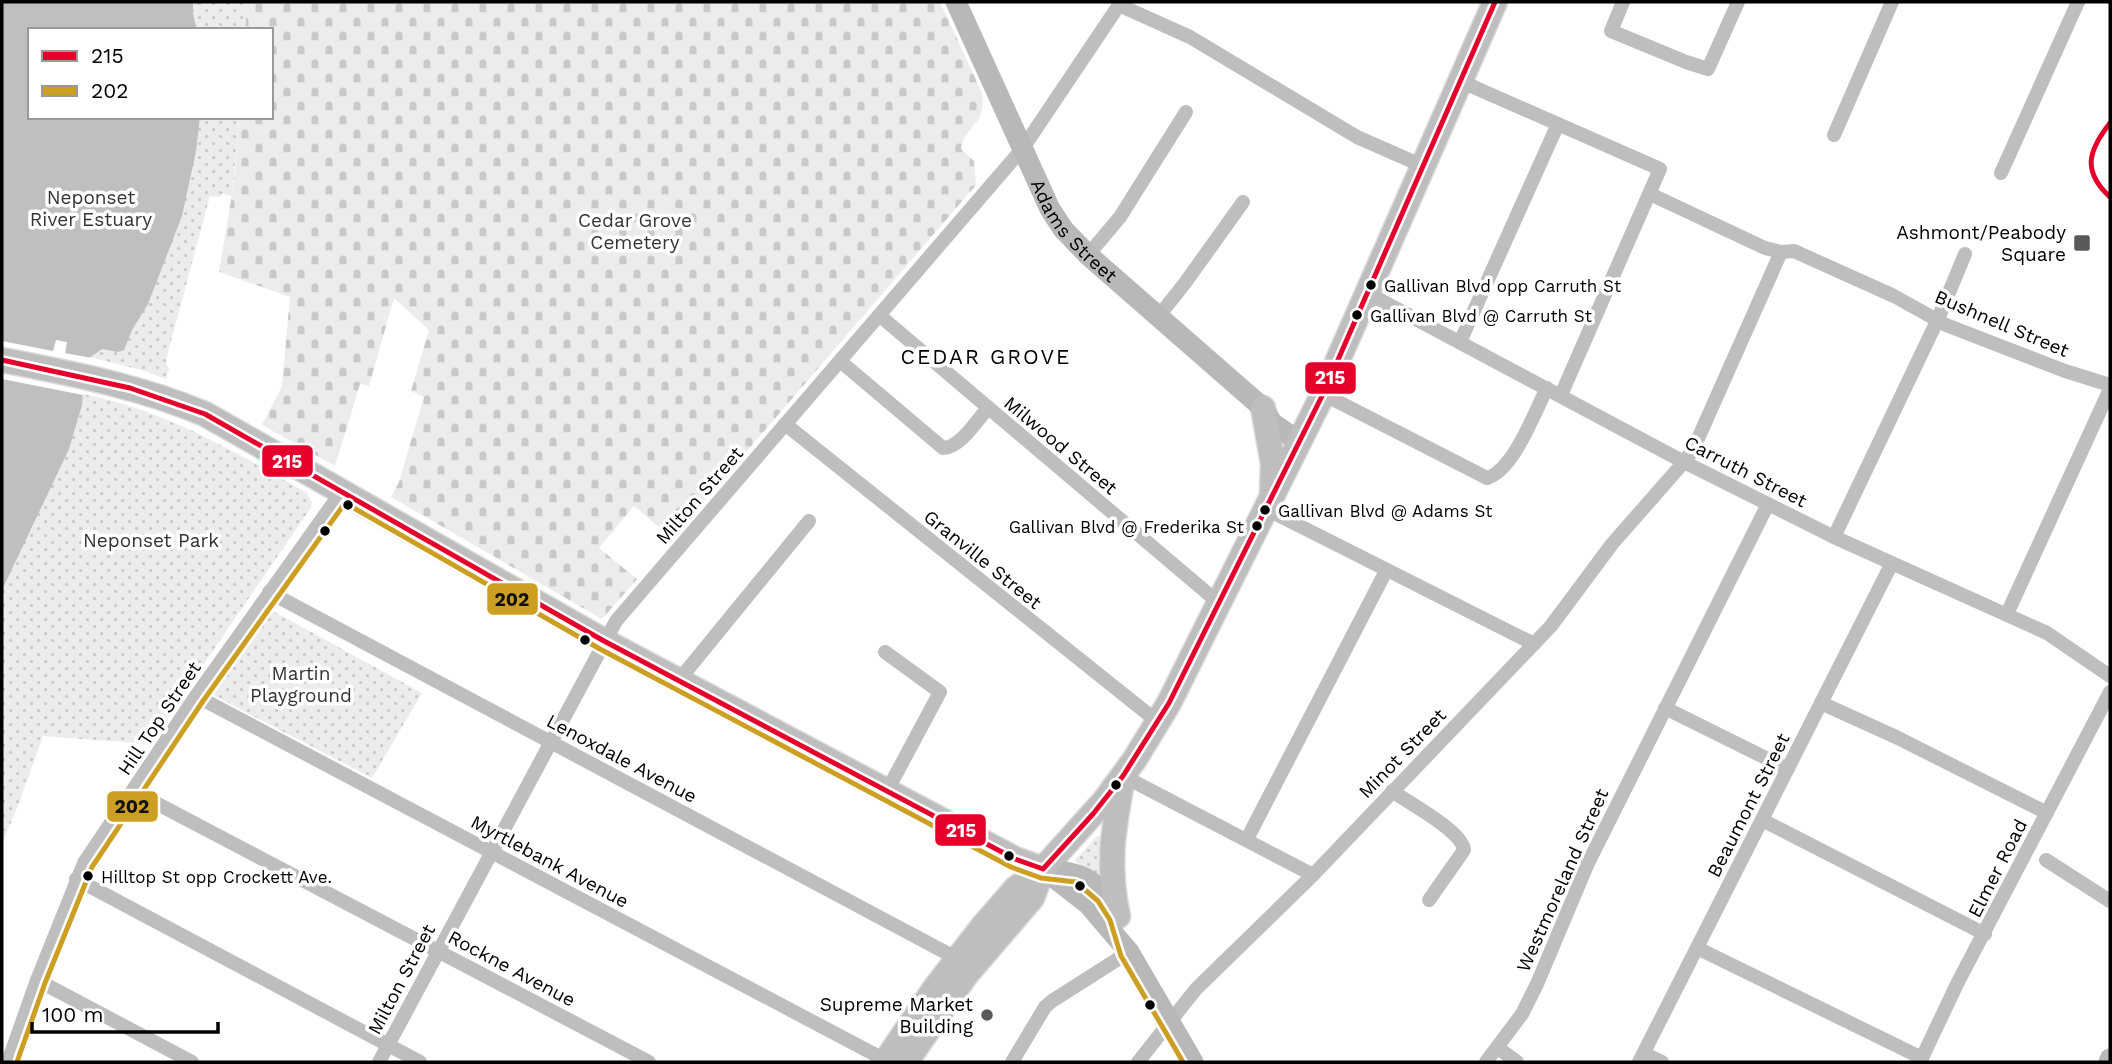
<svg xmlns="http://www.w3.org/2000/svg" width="2112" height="1064" font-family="'Work Sans',sans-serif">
  <defs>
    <pattern id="cemetery-stones" width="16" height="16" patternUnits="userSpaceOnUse" patternTransform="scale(1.75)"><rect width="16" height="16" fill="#ececec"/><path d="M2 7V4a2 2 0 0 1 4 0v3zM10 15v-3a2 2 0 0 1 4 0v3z" fill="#c9c9c9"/></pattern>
    <pattern id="park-dots" width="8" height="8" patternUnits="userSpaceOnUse" patternTransform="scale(1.75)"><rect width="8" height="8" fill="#ececec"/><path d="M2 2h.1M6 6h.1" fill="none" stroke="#c9c9c9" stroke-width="1.8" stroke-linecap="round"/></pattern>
  </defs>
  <rect width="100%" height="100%" fill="#fff"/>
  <path fill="url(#cemetery-stones)" d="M 247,2 L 940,2 L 982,93 C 987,126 965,124 961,149 L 974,161 L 976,185 L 672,538 L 634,506 L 599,548 L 637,579 L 602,619 L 391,497 L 399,482 L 424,397 L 411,391 L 429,330 L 394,298 L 369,386 L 360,384 L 335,466 L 262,425 L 282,386 L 290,297 L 219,272 L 234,182 L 239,117 L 271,117 L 271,30 L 245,30 Z"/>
  <g fill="url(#park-dots)">
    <path d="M 2,2 L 247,2 L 245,30 L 30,30 L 30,117 L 239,117 L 232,196 L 222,194 L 220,197 L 210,196 L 167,356 L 166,363 L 169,369 L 166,379 L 145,371 L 89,357 L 83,394 C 166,410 235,452 307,493 L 312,503 L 310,509 L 149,744 L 43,736 L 21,798 L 2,844 Z"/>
    <path d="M 273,611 L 422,693 L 372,778 L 213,695 Z"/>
    <path d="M 1102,835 L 1103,878 L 1077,863 L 1075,860 L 1096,837 Z"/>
  </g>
  <path fill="#bfbfbf" d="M 2,2 L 193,2 L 193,14 L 197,30 L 30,30 L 30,117 L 200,117 L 196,151 L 182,216 L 148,304 L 132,330 L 124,350 L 118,352 L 102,349 L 85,361 L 82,405 L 69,449 L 2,590 Z"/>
  <path fill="#fff" d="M 56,340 L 67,342 L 65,353 L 92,358 L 87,366 L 83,395 L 2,379 L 2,341 L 53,351 Z"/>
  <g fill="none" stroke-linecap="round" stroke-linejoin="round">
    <g stroke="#dbdbdb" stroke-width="27">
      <g id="trunk">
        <path d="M 2,360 C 73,374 138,386 205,414 L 604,641 L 1015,859 L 1043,869"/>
        <path d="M 1263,408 L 1273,464 L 1272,491"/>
        <path d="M 1118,916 C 1107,866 1113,832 1122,782"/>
        <path d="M 885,1062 L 935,988 L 983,926 L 1016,888 L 1043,869 L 1105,800 L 1135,759 L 1169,703 L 1323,394 L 1495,2"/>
        <path d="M 906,1062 L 966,975 L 1032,898 L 1043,869"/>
      </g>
    </g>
    <g stroke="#bebebe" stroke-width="14">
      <path d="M 1623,2 L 1611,31 L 1686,62 L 1708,69 L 1738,2"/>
      <path d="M 1119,5 L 1190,37 L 1357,137 L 1423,166"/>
      <path d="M 1460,81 L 1660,169 L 1561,395"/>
      <path d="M 1834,135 L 1892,2"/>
      <path d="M 2001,173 L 2078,2"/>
      <path d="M 1650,194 L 1765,248 L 1781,252 L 1794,251 L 1894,296 L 1946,325 L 2065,371 L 2110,385"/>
      <path d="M 1088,255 L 1120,217 L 1186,112"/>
      <path d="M 1367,293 L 1684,462 L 1834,537 L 2047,633 L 2110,676"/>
      <path d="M 879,315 L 1219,603"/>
      <path d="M 1158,317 L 1185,283 L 1243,202"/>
      <path d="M 1460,342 L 1558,124"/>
      <path d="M 840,361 L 943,448 C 960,448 977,420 988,408"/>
      <path d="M 1323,394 L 1487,478 C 1514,470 1535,411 1547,388"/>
      <path d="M 785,424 L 1158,722"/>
      <path d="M 1266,509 L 1534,644"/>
      <path d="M 1834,537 L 1938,319 L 1965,254"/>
      <path d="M 269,592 L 956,958"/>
      <path d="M 2007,614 L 2110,389"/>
      <path d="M 885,652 L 940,692 L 887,791"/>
      <path d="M 679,680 L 809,521"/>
      <path d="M 196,696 L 889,1062"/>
      <path d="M 1821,703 L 1896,737 L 2047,813"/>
      <path d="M 1665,708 L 1788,769"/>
      <path d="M 1123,776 L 1313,875"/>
      <path d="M 133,791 L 649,1062"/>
      <path d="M 1392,791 C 1409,803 1462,831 1464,850 L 1429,900"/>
      <path d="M 1762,820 L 1985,934"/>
      <path d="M 1247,839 L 1386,571"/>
      <path d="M 2046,860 L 2110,901"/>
      <path d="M 76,879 L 420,1062"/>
      <path d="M 1697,948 L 1922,1058"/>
      <path d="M 37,980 L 192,1062"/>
      <path d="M 1498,1048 L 1517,1062"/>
      <path d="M 1645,1054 L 1662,1062"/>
      <path d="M 8,1062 L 37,980 L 84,863 L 196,696 L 342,491"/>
      <path d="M 379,1062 L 616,621 L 1023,148 L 1121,2"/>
      <path d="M 1012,1062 L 1045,1007 L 1052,1001 L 1129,952"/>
      <path d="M 1138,1062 L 1196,989 L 1313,875 L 1551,626 L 1612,544 L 1684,462 L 1693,450 L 1781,252"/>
      <path d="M 1486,1062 L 1522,1014 L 1537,984 L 1588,863 L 1768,504"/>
      <path d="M 1639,1062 L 1891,565"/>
      <path d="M 1920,1062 L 1958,982 L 2110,692"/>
    </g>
    <g stroke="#b8b8b8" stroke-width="21">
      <path id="s1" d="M 956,2 L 1050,209 L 1063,229 L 1088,255 L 1263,408 L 1272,423 L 1300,442"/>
      <path d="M 1043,869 L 1088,904 L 1129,952 L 1193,1062"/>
      <path d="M 1043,869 C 1085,874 1093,876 1117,914"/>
      <path d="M 2109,1062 L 2110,1059"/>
    </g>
    <use href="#trunk" stroke="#bebebe" stroke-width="24"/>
    <g stroke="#fff" stroke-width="10">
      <g id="bus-1">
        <path d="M 2110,123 C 2088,151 2082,171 2110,197"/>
        <path d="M 2,360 L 130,388 L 205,414 L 604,641 L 1015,859 L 1043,869 L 1093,814 L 1123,776 L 1169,703 L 1323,394 L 1495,2"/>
      </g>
    </g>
    <g stroke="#fff" stroke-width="10">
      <path id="bus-2" d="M 17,1062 L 45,983 L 92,867 L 203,701 L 345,503 L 600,649 L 1011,867 L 1041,878 L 1076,882 L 1098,901 L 1110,920 L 1121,956 L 1183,1062"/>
    </g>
    <use href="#bus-1" stroke="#e4002b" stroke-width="5"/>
    <use href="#bus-2" stroke="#cc9f23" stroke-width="5"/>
  </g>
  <g fill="#595959" stroke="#fff" stroke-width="2.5">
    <rect x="2073" y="234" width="18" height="18" rx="3.5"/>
    <circle cx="987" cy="1015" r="7"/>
  </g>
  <g fill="#000" stroke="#fff" stroke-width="2.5">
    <circle cx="1371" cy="285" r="6"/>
    <circle cx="1357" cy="315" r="6"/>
    <circle cx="348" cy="505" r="6"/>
    <circle cx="1265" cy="510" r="6"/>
    <circle cx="1257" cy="526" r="6"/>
    <circle cx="325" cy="531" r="6"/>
    <circle cx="585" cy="640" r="6"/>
    <circle cx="1116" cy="785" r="6"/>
    <circle cx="1009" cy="856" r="6"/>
    <circle cx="88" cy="876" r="6"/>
    <circle cx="1080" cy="886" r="6"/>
    <circle cx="1150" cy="1005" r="6"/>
  </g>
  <g text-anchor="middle" stroke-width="7" stroke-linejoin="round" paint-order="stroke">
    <g font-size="17" fill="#000" stroke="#fff" text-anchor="start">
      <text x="1384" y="292">Gallivan Blvd opp Carruth St</text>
      <text x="1370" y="322">Gallivan Blvd @ Carruth St</text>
      <text x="1278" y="517">Gallivan Blvd @ Adams St</text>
      <text x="1244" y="533" text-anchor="end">Gallivan Blvd @ Frederika St</text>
      <text x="101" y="883">Hilltop St opp Crockett Ave.</text>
    </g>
    <g font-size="19" fill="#333" stroke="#fff">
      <text x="91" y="204">Neponset<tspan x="91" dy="22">River Estuary</tspan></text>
      <text x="635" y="227">Cedar Grove<tspan x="635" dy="22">Cemetery</tspan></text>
      <text x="151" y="547">Neponset Park</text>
      <text x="301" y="680">Martin<tspan x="301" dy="22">Playground</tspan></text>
    </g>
    <g font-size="19" fill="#000" stroke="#fff">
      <text dy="7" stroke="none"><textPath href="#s1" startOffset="259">Adams Street</textPath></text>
      <text transform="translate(2002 323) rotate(23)" y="7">Bushnell Street</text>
      <text transform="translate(1061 445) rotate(40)" y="7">Milwood Street</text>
      <text transform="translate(1746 471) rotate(27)" y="7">Carruth Street</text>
      <text transform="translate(699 495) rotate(-49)" y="7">Milton Street</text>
      <text transform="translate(983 559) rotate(39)" y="7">Granville Street</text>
      <text transform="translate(159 718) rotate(-56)" y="7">Hill Top Street</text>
      <text transform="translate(1402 753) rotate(-46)" y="7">Minot Street</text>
      <text transform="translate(622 758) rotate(28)" y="7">Lenoxdale Avenue</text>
      <text transform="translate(1748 805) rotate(-63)" y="7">Beaumont Street</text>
      <text transform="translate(550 861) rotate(28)" y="7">Myrtlebank Avenue</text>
      <text transform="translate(1997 868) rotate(-63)" y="7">Elmer Road</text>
      <text transform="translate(1562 880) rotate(-66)" y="7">Westmoreland Street</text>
      <text transform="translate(512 968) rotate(28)" y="7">Rockne Avenue</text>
      <text transform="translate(401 979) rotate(-62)" y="7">Milton Street</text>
    </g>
    <g font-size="19" fill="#000" stroke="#fff" text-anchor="end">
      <text x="2066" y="239">Ashmont/Peabody<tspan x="2066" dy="22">Square</tspan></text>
      <text x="973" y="1011">Supreme Market<tspan x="973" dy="22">Building</tspan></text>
    </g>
    <g font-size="21" letter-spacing="2" fill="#000" stroke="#fff">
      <text x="986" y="364">CEDAR GROVE</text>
    </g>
  </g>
  <g stroke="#fff" stroke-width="2.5">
    <rect x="1304" y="361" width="53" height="34" rx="7" fill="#e4002b"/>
    <rect x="261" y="444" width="53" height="34" rx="7" fill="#e4002b"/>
    <rect x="486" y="582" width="53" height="34" rx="7" fill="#cc9f23"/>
    <rect x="106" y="790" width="53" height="33" rx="7" fill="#cc9f23"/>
    <rect x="934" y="813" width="53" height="34" rx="7" fill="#e4002b"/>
  </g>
  <g font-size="19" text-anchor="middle" font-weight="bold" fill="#fff">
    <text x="1330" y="384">215</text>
    <text x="287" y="468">215</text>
    <text x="961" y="837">215</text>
  </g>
  <g font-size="19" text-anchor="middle" font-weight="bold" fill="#111">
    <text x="512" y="606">202</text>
    <text x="132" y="813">202</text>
  </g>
  <rect width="2112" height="1064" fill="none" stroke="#000000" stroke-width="7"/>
  <rect x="28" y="28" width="245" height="91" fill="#ffffff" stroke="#999999" stroke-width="2"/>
  <rect x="42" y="51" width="35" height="10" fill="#e4002b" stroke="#999999" stroke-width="2"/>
  <text x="91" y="63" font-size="21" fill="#000000">215</text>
  <rect x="42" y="86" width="35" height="10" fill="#cc9f23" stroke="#999999" stroke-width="2"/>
  <text x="91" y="98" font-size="21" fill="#000000">202</text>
  <path d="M32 1022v10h186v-10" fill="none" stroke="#000000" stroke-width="3.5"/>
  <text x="42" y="1022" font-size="21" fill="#000000" stroke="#ffffff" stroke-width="5" paint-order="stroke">100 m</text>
</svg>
